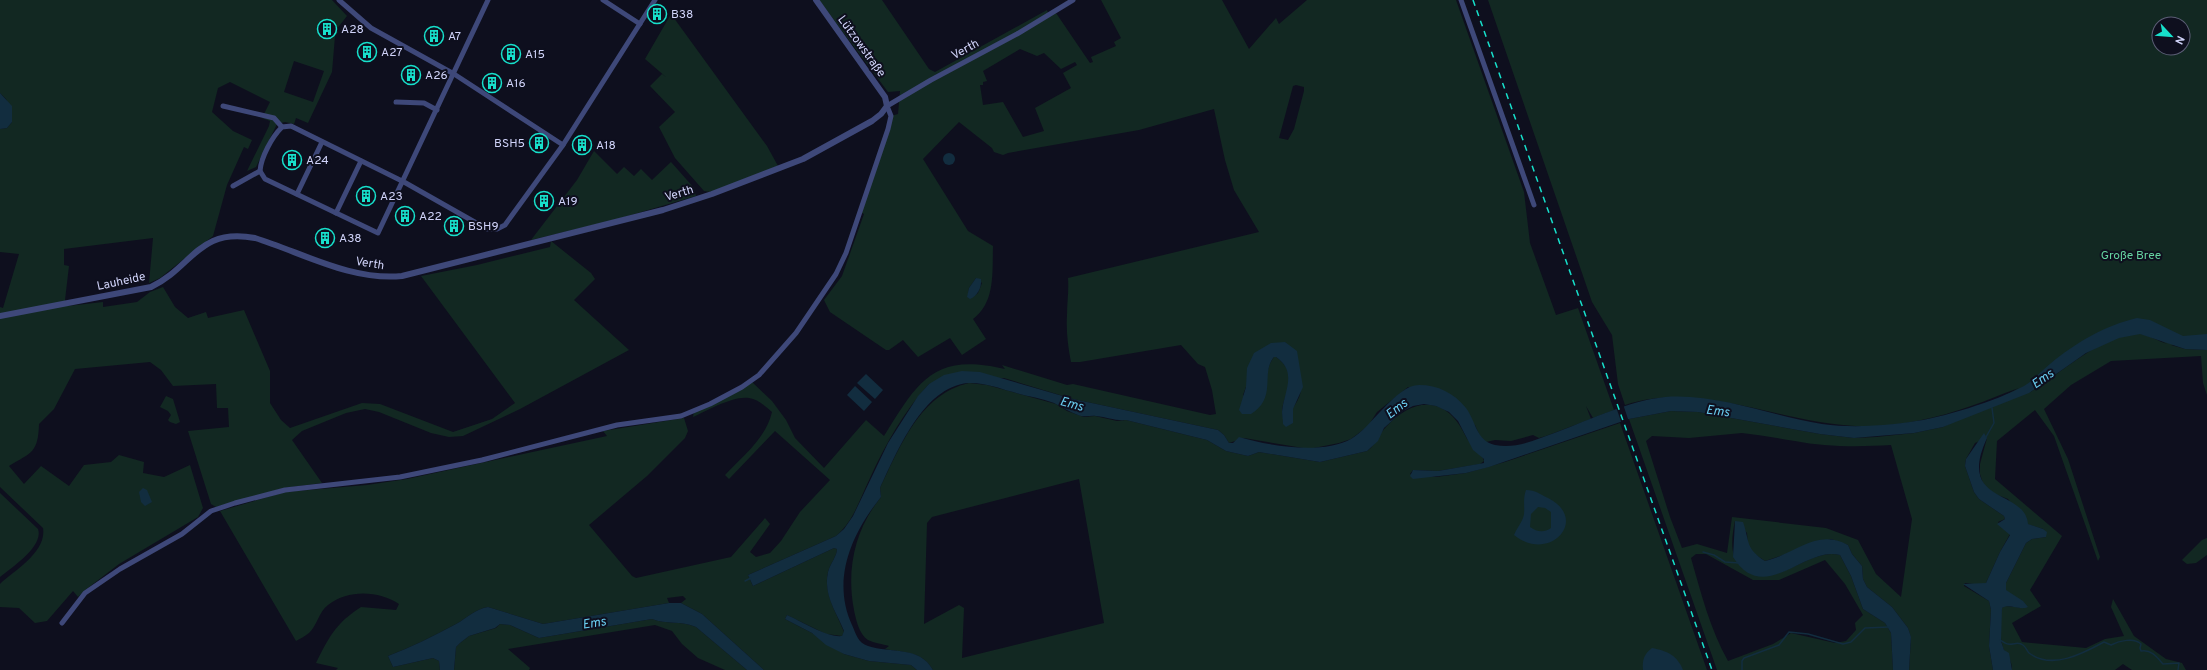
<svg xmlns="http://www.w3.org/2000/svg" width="2207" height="670" font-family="Overpass,sans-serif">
  <rect width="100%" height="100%" fill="#0e0f1e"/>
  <g fill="#122822" fill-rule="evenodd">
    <path d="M 0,0 L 332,0 L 347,16 L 336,30 L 338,32 L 335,36 L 332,72 L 308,123 L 296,118 L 294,124 L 285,122 L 277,124 L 256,167 L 247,171 L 269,126 L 270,121 L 262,118 L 270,102 L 230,82 L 218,88 L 212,112 L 233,131 L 252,140 L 248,149 L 244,147 L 227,185 L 213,236 L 160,278 L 149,283 L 153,238 L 64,249 L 64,265 L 69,266 L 65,300 L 68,306 L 103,302 L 103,307 L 137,302 L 150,292 L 163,287 L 175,307 L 188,318 L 206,312 L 208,318 L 244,310 L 270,371 L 270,403 L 281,420 L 290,428 L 362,403 L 380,404 L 453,432 L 492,419 L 515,403 L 421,276 L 477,265 L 550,247 L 551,241 L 591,273 L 595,279 L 574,300 L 629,350 L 520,409 L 463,436 L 449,437 L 431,433 L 379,412 L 365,409 L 346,413 L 302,431 L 292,440 L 322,483 L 284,488 L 216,507 L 211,504 L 188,431 L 229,427 L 228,408 L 217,408 L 216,384 L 173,386 L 161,370 L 150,362 L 75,369 L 54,409 L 39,424 C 38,453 32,452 9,466 L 24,484 L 41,466 L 69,486 L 84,465 L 111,462 L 119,455 L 144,462 L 143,473 L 164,477 L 190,465 L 203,508 L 198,517 L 119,564 L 84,591 L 78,597 L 73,591 L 47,621 L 35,623 L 19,608 L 0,607 L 0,584 C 15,570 47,552 43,528 L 0,487 L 0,307 L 3,308 L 19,254 L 0,252 L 0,129 L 7,128 L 12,122 L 6,99 L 0,93 ZM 294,61 L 324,71 L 313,102 L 284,92 Z"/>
    <path d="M 819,0 L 882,0 L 929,69 L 935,72 L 1047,10 L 1049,17 L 1056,13 L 1090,63 L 1093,62 L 1091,57 L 1116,46 L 1114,42 L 1121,38 L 1101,0 L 1222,0 L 1249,49 L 1276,18 L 1279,24 L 1307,0 L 1456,0 L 1524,192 L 1530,243 L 1556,315 L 1578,308 L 1614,410 L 1593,418 L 1586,406 L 1591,419 L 1546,436 L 1539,438 L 1533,435 L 1511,441 L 1495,440 L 1486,442 L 1480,437 L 1475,425 L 1408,387 L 1377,412 L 1368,426 L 1351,439 L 1339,443 L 1309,449 L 1244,438 L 1229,443 L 1224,435 L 1218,430 L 1073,399 L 1004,378 L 929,384 C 904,411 885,445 870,478 C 860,498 854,521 836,536 L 748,575 L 753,586 L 834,548 L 837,549 C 837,556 830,564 828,572 C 823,593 836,612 844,632 L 842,636 L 826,634 L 787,615 L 785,619 L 812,633 L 844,654 L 869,661 L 911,665 L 917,670 L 764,670 L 702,614 L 681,603 L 686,599 L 683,596 L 667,598 L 669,603 L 543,624 L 488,607 C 475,609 467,618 456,624 C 434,636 411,647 388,656 L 393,667 L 433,658 L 439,661 L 440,670 L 336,670 L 338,668 L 316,663 C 329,637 336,623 361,607 L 396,610 L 399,604 C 379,591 349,589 328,605 C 319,611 317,626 309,633 C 305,636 300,639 296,641 L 220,511 L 285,492 L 367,485 L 407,479 L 607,436 L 603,431 L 684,418 L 688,431 L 685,438 L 647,476 L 589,525 L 632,576 L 636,578 L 731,557 L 765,518 L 770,524 L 750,552 L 756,557 L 770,553 L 781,541 L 800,512 L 830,480 L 775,431 L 729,479 L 725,475 C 743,456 766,438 772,412 C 765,406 758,399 749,398 C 734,395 706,411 693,417 L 694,411 L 751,381 L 772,401 L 786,420 L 795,438 L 824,468 L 866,420 L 884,436 C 918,381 934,352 1005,369 L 1002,365 L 1067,385 L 1073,384 L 1210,415 L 1216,414 L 1212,390 L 1205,367 L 1198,364 L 1181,345 L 1080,362 L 1071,362 C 1068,347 1066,331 1067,315 C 1067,303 1069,291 1068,278 L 1259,232 L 1234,190 L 1225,160 L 1214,109 L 1139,130 L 1008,153 L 1003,155 L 994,152 L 992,148 L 959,122 L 923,159 L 968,231 L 993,246 C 992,271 996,302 973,319 L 986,339 L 962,355 L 950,338 L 918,357 L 903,340 L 889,350 L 886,350 L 830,312 L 824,300 L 842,276 L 864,214 L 860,212 L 891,116 L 898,114 L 900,91 L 888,92 ZM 1020,49 L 1037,56 L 1044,53 L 1061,69 L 1075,62 L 1077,65 L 1063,73 L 1071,88 L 1035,108 L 1044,131 L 1023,137 L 1003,102 L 983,105 L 980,85 L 983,85 L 983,82 L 987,81 L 983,71 ZM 1296,85 L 1304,87 L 1304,91 L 1294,129 L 1288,140 L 1279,138 L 1293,86 ZM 976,278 L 982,283 L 978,293 L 973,297 L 968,296 L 969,288 ZM 1285,342 C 1301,373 1313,391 1283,418 C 1277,398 1305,378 1276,357 L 1274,357 C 1262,372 1271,391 1258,408 L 1243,395 L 1246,387 Z"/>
    <path d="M 1488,0 L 2207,0 L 2207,343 L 2171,345 L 2185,349 L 2207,350 L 2207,395 L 2203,383 L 2201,356 L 2111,361 L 2071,385 L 2044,409 L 2068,459 L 2100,557 L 2098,561 L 2054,436 L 2035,410 L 1997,441 L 1995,479 L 2062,536 L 2030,590 L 2041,606 L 2012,623 L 2022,642 L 2086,648 L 2105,639 L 2124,636 L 2111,607 L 2113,599 L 2134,636 L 2166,659 L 2182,663 L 2186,670 L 2132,670 L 2123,664 L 2115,670 L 2012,670 C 2012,660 2008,658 2004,650 C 1999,639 2000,619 2002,608 L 2005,606 L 2025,608 L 2005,590 L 2006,583 L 2026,543 L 2032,539 L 2046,537 L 2043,529 L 2027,524 L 2008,499 L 1995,494 L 1984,486 L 1980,474 L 1980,464 L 1987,438 L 1975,443 L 1966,459 L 1965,466 L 1974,492 L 1979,499 L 2004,516 L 2005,519 L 1998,522 L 2010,534 L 2000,552 L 1986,583 L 1981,585 L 1965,583 L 1964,586 L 1989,601 L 1991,610 L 1989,646 L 1993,670 L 1909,670 L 1911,638 L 1908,628 L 1892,607 L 1867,587 L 1863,579 L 1862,566 L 1852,554 L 1848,545 L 1831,539 L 1765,561 L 1753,553 L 1748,546 L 1747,533 L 1735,521 C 1732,535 1729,555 1740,565 C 1771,597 1807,546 1840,555 L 1851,576 L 1863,609 L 1885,623 L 1891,633 L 1893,670 L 1717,670 L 1629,419 L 1671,411 L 1698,412 L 1820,434 L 1854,438 L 1876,437 L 1914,433 L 1943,427 L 2019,388 C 2003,393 1987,401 1971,406 C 1934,419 1894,428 1855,426 C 1779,423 1700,380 1625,405 L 1618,384 L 1612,335 L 1592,302 ZM 2159,24 L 2183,24 L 2183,48 L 2159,48 ZM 2147,333 L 2167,344 C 2158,341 2151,336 2141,334 C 2108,329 2057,376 2029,393 L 2107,336 ZM 1742,433 C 1760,435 1777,438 1795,441 C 1825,447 1859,447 1891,445 L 1912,519 L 1901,597 L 1876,574 L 1858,540 L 1826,528 L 1732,517 L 1727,553 L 1697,544 L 1682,548 L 1670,517 L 1646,441 L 1652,436 L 1689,438 ZM 1696,554 L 1706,554 L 1753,580 L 1779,580 L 1825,560 L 1845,584 L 1863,615 L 1855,623 L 1856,630 L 1846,641 L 1835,643 L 1791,633 L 1773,644 L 1728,661 C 1710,629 1701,593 1691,558 Z"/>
    <path d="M 671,14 L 767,146 L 778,166 L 711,192 L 704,191 L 675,158 L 659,127 L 675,112 L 650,86 L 662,74 L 666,77 L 645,59 Z"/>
    <path d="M 594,151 L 617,174 L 624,167 L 634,176 L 641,169 L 652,180 L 671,162 L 694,188 L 696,196 L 614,220 L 531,240 L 577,180 Z"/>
    <path d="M 969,383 L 987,385 L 1056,404 L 1067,411 L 1084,417 L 1095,416 L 1117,421 L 1126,420 L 1207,440 L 1226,451 L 1248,456 L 1259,452 L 1320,462 L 1367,451 C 1376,445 1379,434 1386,427 C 1413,397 1446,395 1465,435 C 1469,444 1483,454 1484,461 L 1480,464 L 1438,471 L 1413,470 L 1410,474 L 1436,477 L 1466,473 L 1505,462 L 1620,423 L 1707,670 L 933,670 C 922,651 905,653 885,649 L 889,646 C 883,644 874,643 868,640 C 859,634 856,620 854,610 C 846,569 855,529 881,497 L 880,488 C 900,447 920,394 969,383 ZM 1079,479 L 1104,623 L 962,658 L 964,608 L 959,605 L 924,624 L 927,523 L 932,517 Z"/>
    <path d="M 166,396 L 173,399 L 180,422 L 176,424 L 170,422 L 168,420 L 171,415 L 168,411 L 160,407 Z"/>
    <path d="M 0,493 L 38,529 C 44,546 12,567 0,577 Z"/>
    <path d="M 2207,538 L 2207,555 L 2196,563 L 2187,564 L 2182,560 L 2202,540 Z"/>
    <path d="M 652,619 C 666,625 681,620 696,627 L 747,670 L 725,670 L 698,658 L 682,644 L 672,631 L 655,625 L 508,649 L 530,668 L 529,670 L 454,670 L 456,647 L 460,643 L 469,636 L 496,628 L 500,624 L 510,625 L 539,638 Z"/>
  </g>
  <g fill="#122d3f" fill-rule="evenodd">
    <path d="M 0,93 L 12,106 L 12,122 L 7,128 L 0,129 Z"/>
    <circle cx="949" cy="159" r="6"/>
    <path d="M 976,278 L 981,279 C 982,288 977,296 970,299 L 967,297 L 969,288 Z"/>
    <path d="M 2137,318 L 2150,320 L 2183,336 L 2207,334 L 2207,350 L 2185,349 L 2140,334 L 2119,338 L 2086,353 L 2029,393 L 1943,427 L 1914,433 L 1854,438 L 1820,434 L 1698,412 L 1671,411 L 1629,419 L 1489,467 L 1466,473 L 1413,479 L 1410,476 L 1413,470 L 1438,471 L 1484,463 L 1484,459 L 1473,450 L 1458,421 L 1449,412 L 1436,406 L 1424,404 L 1413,406 L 1403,411 L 1384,428 L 1378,441 L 1367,451 L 1320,462 L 1259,452 L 1248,456 L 1226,451 L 1207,440 L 1126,420 C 1115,421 1107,417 1096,416 C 1090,415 1085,418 1078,415 C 1070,412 1062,407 1054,403 C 1041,398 1026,396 1013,392 C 999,388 983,382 968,383 C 923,387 897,452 880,488 L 881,497 C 852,533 831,579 852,625 C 856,634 858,643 868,646 C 891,654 919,645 933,670 L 917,670 L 911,665 L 869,661 L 844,654 L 826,645 L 812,633 L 785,619 L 787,615 C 801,621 828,638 842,636 L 844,631 C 836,611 823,595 828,572 C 830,564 837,556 837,549 L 834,548 L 753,586 L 748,575 L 836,536 L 844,529 L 853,516 L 888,443 L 918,396 L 929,384 L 944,375 L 962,371 L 980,372 L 1073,399 L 1218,430 L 1224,435 L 1229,443 L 1233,443 L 1239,437 C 1270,446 1322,455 1351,439 C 1371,428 1396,385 1419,385 C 1438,385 1454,393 1466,408 C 1476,421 1476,441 1495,445 C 1518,449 1537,439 1557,432 C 1592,419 1628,401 1665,397 C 1718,393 1770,416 1822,424 C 1851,428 1881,426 1910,422 C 1942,418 1996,401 2024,386 C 2034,380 2041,371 2050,364 C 2075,343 2106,325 2137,318 Z"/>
    <path d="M 1285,342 L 1297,351 L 1303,387 L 1293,409 L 1293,423 L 1286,427 L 1283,424 C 1283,420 1282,416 1282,412 C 1284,391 1298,372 1276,357 L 1274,357 C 1260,373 1278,397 1251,414 L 1242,414 L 1239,410 L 1246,387 L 1247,368 L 1254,353 L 1271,343 Z"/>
    <path d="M 866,374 L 883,390 L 875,399 L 857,383 Z"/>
    <path d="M 855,386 L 872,402 L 864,411 L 847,395 Z"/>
    <path d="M 1984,433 L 1987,438 C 1956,505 2025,488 2028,524 L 2043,529 L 2047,532 L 2046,537 L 2032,539 L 2026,543 L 2006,583 L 2006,590 L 2023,601 L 2028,607 C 2020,611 2009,603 2002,608 L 2001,641 L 2004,650 L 2009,653 L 2012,670 L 1993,670 L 1989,646 L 1991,610 L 1989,601 L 1963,584 L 1986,583 L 2000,552 L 2010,535 L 1997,524 L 2005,519 L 2004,516 L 1979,499 L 1974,492 L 1965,466 L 1966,459 Z"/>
    <path d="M 143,488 L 147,490 L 152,502 L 145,506 L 141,502 L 139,492 Z"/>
    <path d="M 1526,490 C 1536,490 1539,494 1548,498 C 1590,519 1550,564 1514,535 C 1516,529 1521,524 1523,518 C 1526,510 1522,501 1526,490 ZM 1538,507 L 1545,508 L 1551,512 L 1551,528 C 1544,533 1537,532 1530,527 L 1531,514 Z"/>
    <path d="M 1735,521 L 1743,522 C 1750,542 1745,548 1765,561 C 1796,554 1816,528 1848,545 L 1852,554 L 1862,566 L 1863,579 L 1867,587 L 1892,607 L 1908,628 L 1911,637 L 1909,670 L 1893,670 L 1891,633 L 1885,623 L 1863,609 L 1851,576 L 1840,555 C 1805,545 1764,607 1733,557 Z"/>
    <path d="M 669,603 L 681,603 L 702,614 L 764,670 L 747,670 L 696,627 C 681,620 666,625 652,619 L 539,638 L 510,625 L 500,624 L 495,628 L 469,636 L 460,643 L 456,647 L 454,670 L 440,670 L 439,661 L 433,658 L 393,667 L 388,656 C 411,647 434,636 456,624 C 467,618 475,609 488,607 L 543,624 Z"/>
    <path d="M 1652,648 C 1667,651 1677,655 1683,670 L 1643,670 C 1642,660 1644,654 1652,648 Z"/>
  </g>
  <path fill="#0e0f1e" d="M 1623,404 L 1629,422 L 1622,424 L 1616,407 Z"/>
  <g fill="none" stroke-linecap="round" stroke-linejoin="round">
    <g stroke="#122d3f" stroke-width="1.5">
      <path d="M 1986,437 L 1994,423 L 1992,408"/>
      <path d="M 1703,552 L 1714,555 L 1725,562 L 1739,563"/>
      <path d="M 745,581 L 751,578"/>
      <path d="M 2000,640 C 2002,641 2006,644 2008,644 C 2014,645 2018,641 2023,645 C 2026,647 2027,651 2029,653 C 2052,670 2082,654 2104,642 L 2111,645 C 2119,641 2134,637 2141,644 L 2140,648 L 2141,651 C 2151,649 2157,657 2163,664 L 2179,663 L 2178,670"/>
      <path d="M 1742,670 L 1742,661 L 1744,658 L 1779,645 L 1789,632 L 1808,634 L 1843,644 L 1851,642 L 1865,628 L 1889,627"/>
    </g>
    <g stroke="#3e4879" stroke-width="5">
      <path d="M 339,0 L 371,28 L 454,74 L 563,145"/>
      <path d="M 488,0 L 378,233 L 265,179 L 260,171 C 261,157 272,137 282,127 L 291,126 L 404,182 L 487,229 L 497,229 L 505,225 L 563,145 L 655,0"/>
      <path d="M 603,0 L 640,24"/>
      <path d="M 1461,0 L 1534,205"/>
      <path d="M 396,102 L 424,103 L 437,110"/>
      <path d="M 223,106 L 274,118 L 282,127"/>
      <path d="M 233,186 L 260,171"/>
      <path d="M 297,194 L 322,142"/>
      <path d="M 336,213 L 361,161"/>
      <path d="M 62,623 L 85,593 L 120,569 L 182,534 L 211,511 L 235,503 L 285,490 L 400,477 L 482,460 L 617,425 L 681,416 L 710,404 L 742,387 L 759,375 L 796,333 L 836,274 L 846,253 L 888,129 L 891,116 L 887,106 L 931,80 L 1017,34 L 1073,0"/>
    </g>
    <path stroke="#3e4879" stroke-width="6" d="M 0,316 L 151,287 C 193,267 198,227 255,238 C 303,253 351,281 402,276 L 663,210 L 712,194 L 803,159 L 872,121 L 881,114 L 887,106 L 885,97 L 816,0"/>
    <path stroke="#17e0cb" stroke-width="1.5" stroke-dasharray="6 5" stroke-linecap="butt" d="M 1473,0 L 1712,670"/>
  </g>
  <defs>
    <g id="building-ring" transform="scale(1)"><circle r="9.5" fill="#0e0f1e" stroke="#17e0cb" stroke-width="1.5"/><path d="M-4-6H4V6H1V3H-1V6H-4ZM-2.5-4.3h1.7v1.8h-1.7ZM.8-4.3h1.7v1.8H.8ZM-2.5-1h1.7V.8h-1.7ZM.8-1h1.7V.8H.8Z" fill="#17e0cb"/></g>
  </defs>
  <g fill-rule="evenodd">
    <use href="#building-ring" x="657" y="14"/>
    <use href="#building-ring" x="327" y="29"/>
    <use href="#building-ring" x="434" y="36"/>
    <use href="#building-ring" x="367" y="52"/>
    <use href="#building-ring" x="511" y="54"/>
    <use href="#building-ring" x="411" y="75"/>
    <use href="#building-ring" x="492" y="83"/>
    <use href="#building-ring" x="539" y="143"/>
    <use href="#building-ring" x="582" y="145"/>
    <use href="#building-ring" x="292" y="160"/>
    <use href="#building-ring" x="366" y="196"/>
    <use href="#building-ring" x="544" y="201"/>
    <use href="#building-ring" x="405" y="216"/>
    <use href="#building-ring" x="454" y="226"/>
    <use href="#building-ring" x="325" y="238"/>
  </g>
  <g text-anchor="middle" stroke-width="4" stroke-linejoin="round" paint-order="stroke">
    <g font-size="12" fill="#d1d4fa" stroke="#0e0f1e" text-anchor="start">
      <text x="671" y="18">B38</text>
      <text x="341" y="33">A28</text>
      <text x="448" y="40">A7</text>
      <text x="381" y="56">A27</text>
      <text x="525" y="58">A15</text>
      <text x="425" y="79">A26</text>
      <text x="506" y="87">A16</text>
      <text x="525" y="147" text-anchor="end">BSH5</text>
      <text x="596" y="149">A18</text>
      <text x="306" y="164">A24</text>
      <text x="380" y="200">A23</text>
      <text x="558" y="205">A19</text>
      <text x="419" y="220">A22</text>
      <text x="468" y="230">BSH9</text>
      <text x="339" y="242">A38</text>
    </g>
    <g font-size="12" fill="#d1d4fa" stroke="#0e0f1e">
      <text transform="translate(862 46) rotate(54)" y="4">Lützowstraße</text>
      <text transform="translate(965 49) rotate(-28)" y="4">Verth</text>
      <text transform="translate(679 193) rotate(-17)" y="4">Verth</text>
      <text transform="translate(370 263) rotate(9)" y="4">Verth</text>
      <text transform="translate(121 281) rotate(-12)" y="4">Lauheide</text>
    </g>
    <g font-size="12" fill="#65d2a0" stroke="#0e0f1e">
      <text x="2131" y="259">Große Bree</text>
    </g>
    <g font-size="13" font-style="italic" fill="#69cdf0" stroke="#0e0f1e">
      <text transform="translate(2042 378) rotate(-35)" y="5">Ems</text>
      <text transform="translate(1072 403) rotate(15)" y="5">Ems</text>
      <text transform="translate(1396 408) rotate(-38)" y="5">Ems</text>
      <text transform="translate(1718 410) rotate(7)" y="5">Ems</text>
      <text transform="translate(594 622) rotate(-9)" y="5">Ems</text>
    </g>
  </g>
  <g transform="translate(2171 36) rotate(116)"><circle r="19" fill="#0e0f1e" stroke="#5c5e76"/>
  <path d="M0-3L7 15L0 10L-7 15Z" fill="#17e0cb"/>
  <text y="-6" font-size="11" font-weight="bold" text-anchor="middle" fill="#d1d4fa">N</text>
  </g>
</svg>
